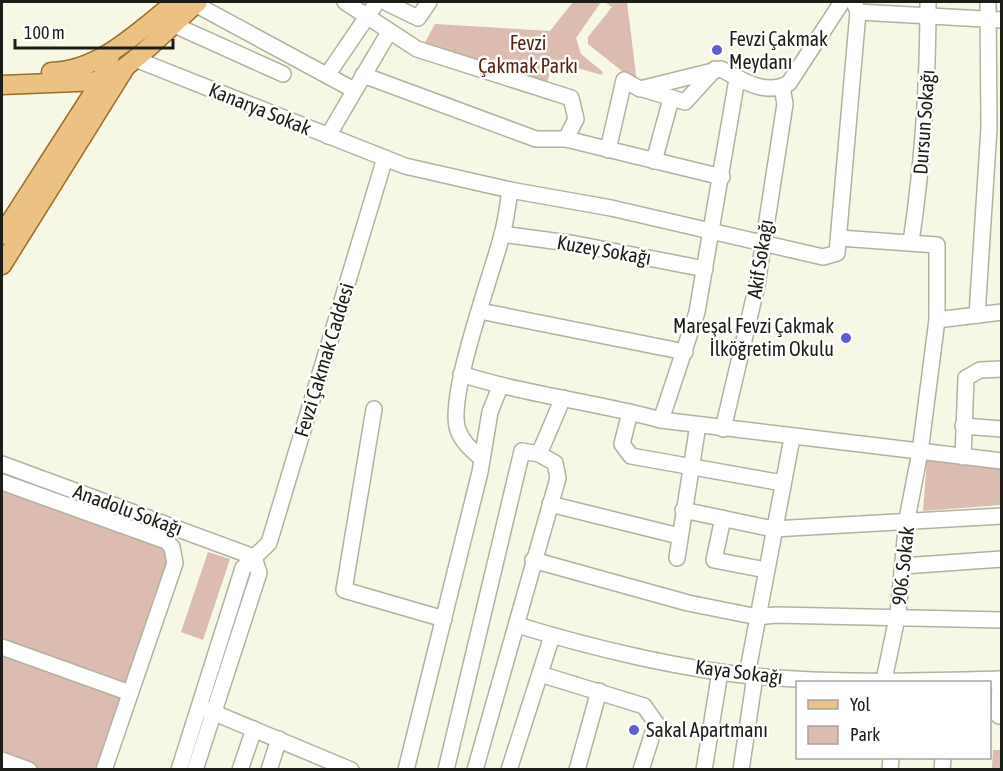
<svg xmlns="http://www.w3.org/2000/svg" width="1003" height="771" font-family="'Asap Condensed',sans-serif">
  <rect width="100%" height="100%" fill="#f6f7e5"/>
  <g fill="#dcbbb1">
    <path d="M 573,2 L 601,2 L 576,38 L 581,54 L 603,72 L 602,75 L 553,61 L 546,87 L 422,48 L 435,24 L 550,31 Z"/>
    <path d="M 605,2 L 627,2 L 637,83 L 588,44 L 588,37 L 612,7 Z"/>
    <path d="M 927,459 L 1001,467 L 1001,505 L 923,511 Z"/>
    <path d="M 2,488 L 167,550 L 169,562 L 126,688 L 2,643 Z"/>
    <path d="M 208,552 L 230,559 L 203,640 L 181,632 Z"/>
    <path d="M 2,650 L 124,694 L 98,769 L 39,769 L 2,756 Z"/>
    <path d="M 993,750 L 1001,750 L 1001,769 L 992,769 Z"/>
  </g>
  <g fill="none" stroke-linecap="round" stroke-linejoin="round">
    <g stroke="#b1b2a0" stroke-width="18">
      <g id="minor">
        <path d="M 345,2 L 417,49 L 571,98 L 576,119 L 566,139 L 536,139 L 363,75"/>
        <path d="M 385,2 L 418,18 L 429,2"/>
        <path d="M 195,4 L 354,90"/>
        <path d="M 858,12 L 1002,20"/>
        <path d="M 172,24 L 283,74"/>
        <path d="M 135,59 L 405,166 L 510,190 C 508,205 506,220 502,235 C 492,274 446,398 458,430 C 462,442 472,450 481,458"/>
        <path d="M 328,74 L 377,2"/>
        <path d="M 643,89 L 685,102 L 715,69"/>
        <path d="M 328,136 L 389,32"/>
        <path d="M 566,139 L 722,177"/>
        <path d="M 608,150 L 624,80 L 640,89 L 721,69 C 740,79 766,97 789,83 L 842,2"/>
        <path d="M 654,161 L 671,99"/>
        <path d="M 510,190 L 611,208 L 823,257 L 837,253 L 858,12 L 854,2"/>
        <path d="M 502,234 L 576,244 L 705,269"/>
        <path d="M 839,238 L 937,245 L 937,320 L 920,452 L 907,519 L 898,613 L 884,680"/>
        <path d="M 911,242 C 923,162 928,83 928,2"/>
        <path d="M 480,311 L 685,352"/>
        <path d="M 977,315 L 989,128 L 988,2"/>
        <path d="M 937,320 L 1002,312"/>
        <path d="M 461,374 C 527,395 595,402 661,420 L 1002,461"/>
        <path d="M 374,409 L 344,590 L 444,619"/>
        <path d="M 630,412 L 622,444 L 631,456 L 783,483"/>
        <path d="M 661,420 L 697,312 L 737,79"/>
        <path d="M 963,426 L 1002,429"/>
        <path d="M 723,429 L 757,285 L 785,104 L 782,87"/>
        <path d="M 539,454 L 563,398"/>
        <path d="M 963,457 L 966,378 L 980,370 L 1002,369"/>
        <path d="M 2,464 L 254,557 L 259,573 L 195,770"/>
        <path d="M 2,482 L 166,541 L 172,547 L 175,563 L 104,770"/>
        <path d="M 550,504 L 679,536"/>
        <path d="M 683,510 L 773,529 L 1002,516"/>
        <path d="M 723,518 L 714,560 L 766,570"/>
        <path d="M 677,558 L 698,425"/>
        <path d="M 533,560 L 688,603 L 758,617 L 776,615 L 1002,620"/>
        <path d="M 903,566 L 1002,559"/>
        <path d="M 517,625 C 589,647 679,669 754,676 C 836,684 920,681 1002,679"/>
        <path d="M 2,647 L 130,693"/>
        <path d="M 540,674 L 644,706 L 656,723 L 641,770"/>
        <path d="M 747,675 L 792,438"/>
        <path d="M 205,709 L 351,770"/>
        <path d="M 999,716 L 1000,679"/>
        <path d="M 2,760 L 29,770"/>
        <path d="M 179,770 L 243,568 L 269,543 L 385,158"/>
        <path d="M 240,770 L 254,729"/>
        <path d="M 269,770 L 279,739"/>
        <path d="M 406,770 L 480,472 L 490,412 L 500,387"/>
        <path d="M 446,770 L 522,451 L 539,454 L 555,463 L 558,478 L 475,770"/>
        <path d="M 509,770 L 552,636"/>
        <path d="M 577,770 L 599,691"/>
        <path d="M 704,770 L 720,672"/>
        <path d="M 741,770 L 755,676"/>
        <path d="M 890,770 L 891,758"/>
        <path d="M 942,770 L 943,758"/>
      </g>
    </g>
    <g stroke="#9a6e27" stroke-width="21">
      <g id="major">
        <path d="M 51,72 C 101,71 139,30 176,2"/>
        <path d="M 2,85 L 101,81 C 129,71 173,23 198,2"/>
        <path d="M 2,235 L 101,81 L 111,53"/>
        <path d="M 2,265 L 125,68"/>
      </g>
    </g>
    <use href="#minor" stroke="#fff" stroke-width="15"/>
    <use href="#major" stroke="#ebc283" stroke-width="18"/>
  </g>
  <g fill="#605bd4" stroke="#fff" stroke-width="2">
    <circle cx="717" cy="50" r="6"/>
    <circle cx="846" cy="338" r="6"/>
    <circle cx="634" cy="730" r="6"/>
  </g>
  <g text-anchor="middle" stroke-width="5" stroke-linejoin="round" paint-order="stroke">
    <g font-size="20" fill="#1d1d17" stroke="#fff" text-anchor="start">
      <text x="729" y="46">Fevzi Çakmak<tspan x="729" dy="23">Meydanı</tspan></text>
      <text x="834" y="333" text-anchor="end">Mareşal Fevzi Çakmak<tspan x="834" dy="23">İlköğretim Okulu</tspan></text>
      <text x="646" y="737">Sakal Apartmanı</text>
    </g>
    <g font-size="20" fill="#582210" stroke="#fff">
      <text x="528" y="50">Fevzi<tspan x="528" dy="23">Çakmak Parkı</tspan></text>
    </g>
    <g font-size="20" fill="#1d1d17" stroke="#fff">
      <text transform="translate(260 109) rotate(22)" y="7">Kanarya Sokak</text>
      <text transform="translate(924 122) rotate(-86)" y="7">Dursun Sokağı</text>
      <text transform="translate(604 250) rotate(10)" y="7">Kuzey Sokağı</text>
      <text transform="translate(760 259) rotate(-81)" y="7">Akif Sokağı</text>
      <text transform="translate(324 360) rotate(-73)" y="7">Fevzi Çakmak Caddesi</text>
      <text transform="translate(128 510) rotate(20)" y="7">Anadolu Sokağı</text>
      <text transform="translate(903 566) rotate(-84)" y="7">906. Sokak</text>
      <text transform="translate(739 672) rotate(7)" y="7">Kaya Sokağı</text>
    </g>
  </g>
  <rect width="1003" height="771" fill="none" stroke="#1d1d17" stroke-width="6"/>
  <rect x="796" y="681" width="195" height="78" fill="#ffffff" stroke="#a5a5a2" stroke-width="1.5"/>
  <rect x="808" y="700" width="30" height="9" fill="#ebc283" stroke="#a5a5a2" stroke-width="1.5"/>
  <text x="850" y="711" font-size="18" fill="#1d1d17">Yol</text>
  <rect x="808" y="726" width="30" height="18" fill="#dcbbb1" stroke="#a5a5a2" stroke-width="1.5"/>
  <text x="850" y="741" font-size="18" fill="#1d1d17">Park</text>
  <path d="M15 39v9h158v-9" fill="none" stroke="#1d1d17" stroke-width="3"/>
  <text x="24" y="39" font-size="18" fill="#1d1d17" stroke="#ffffff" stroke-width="4.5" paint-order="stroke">100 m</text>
</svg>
